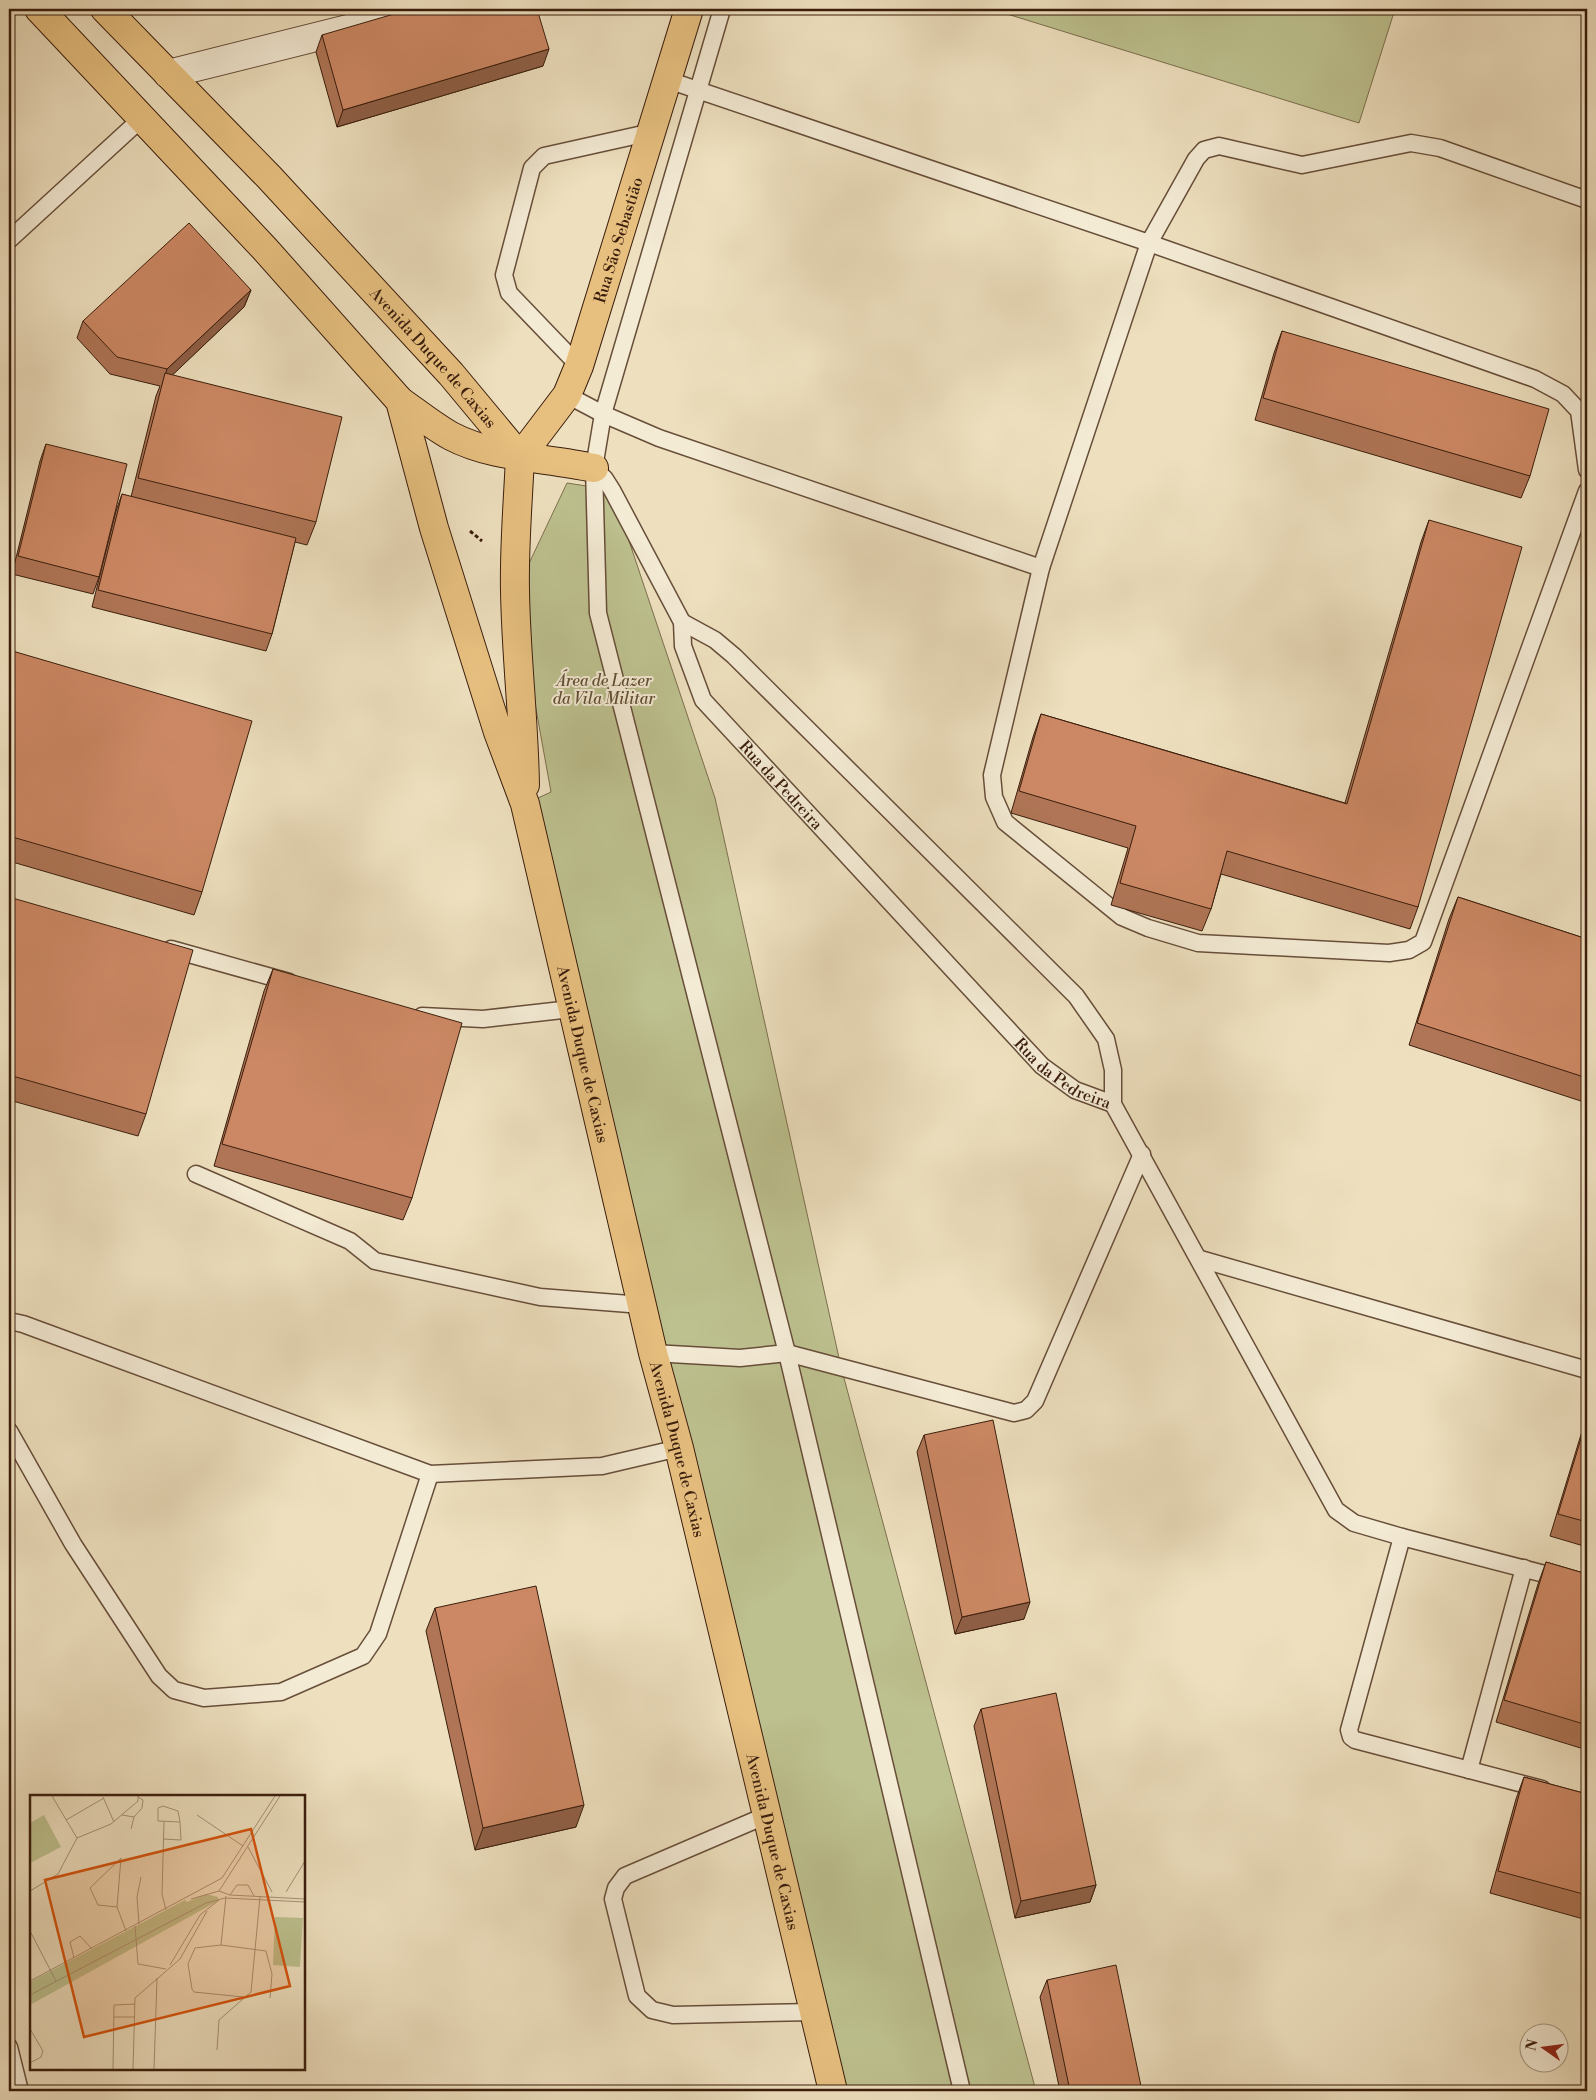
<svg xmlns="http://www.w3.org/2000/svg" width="1596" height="2100" font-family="'Libre Bodoni',serif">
  <rect width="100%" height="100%" fill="#eee0bf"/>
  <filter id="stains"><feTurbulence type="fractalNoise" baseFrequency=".004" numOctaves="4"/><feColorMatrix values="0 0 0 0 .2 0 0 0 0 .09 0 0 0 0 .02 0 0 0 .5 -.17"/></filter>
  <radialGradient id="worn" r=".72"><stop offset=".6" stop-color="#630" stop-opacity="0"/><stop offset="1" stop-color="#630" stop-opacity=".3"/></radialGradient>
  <g fill="#bdc18f" stroke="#7c6f4e">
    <path d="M 991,9 L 1395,9 L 1359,123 Z"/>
    <path d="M 567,483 L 612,490 L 715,798 L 841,1367 L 1036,2091 L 837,2091 L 525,804 L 551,792 L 515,593 Z"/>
  </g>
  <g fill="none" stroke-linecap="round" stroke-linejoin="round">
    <g stroke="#674e39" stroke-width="19">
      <g id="lane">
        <path d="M 722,9 L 603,414 L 594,468 L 598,613 L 787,1353 L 962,2091"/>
        <path d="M 668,80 L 1149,243 L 1535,379 L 1563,394 L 1579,411 L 1587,470"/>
        <path d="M 9,240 L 142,118"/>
        <path d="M 579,366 L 509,293 L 504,275 L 532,168 L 544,156 L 652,132"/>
        <path d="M 567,395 L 603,414 L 659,438 L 1041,568 L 1149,243 L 1196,159 L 1204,150 L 1219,146 L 1302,165 L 1411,143 L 1440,148 L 1587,200"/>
        <path id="s1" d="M 594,468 L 605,479 L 612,490 L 682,622 L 683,646 L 703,700 L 1042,1066 L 1075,1090 L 1113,1104"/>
        <path d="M 1041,568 L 992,775 L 994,797 L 1005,822 L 1122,917 L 1148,928 L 1198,943 L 1389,953 L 1409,950 L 1423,942 L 1587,491"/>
        <path d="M 682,622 L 715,640 L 734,656 L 1076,996 L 1106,1039 L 1113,1070 L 1113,1104 L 1336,1510 L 1354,1523 L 1402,1537 L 1587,1585"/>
        <path d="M 171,949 L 289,982"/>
        <path d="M 422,1016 L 483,1019 L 571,1009"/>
        <path d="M 196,1174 L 350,1241 L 375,1261 L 540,1297 L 642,1305"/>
        <path d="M 1200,1259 L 1587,1370"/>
        <path d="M 9,1321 L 23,1324 L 430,1474 L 602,1466 L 679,1448"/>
        <path d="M 653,1353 L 740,1358 L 787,1353 L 1014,1413 L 1026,1410 L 1035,1401 L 1142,1154"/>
        <path d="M 9,1431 L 73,1544 L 159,1676 L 174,1690 L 204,1698 L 281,1692 L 363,1656 L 378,1634 L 430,1474"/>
        <path d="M 1402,1537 L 1349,1730 L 1351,1737 L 1355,1740 L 1542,1789"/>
        <path d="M 1469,1770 L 1524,1568"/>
        <path d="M 767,1815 L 625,1876 L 616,1888 L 613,1899 L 637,1996 L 652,2010 L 673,2015 L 814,2012"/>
        <path d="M 9,2047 L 20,2091"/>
      </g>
    </g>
    <g stroke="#674e39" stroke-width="30">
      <path id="street" d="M 168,74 L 428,9"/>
    </g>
    <g stroke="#3a1d0c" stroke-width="30">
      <g id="primary">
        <path id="s2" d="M 39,9 L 264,248 L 400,401 L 434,528 L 498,732 L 525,804 L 653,1353 L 679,1448 L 833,2091"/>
        <path id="s3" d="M 105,9 L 269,177 L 451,374 L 520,457 C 518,502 514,546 515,591 C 516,656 524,720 525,785"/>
        <path d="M 400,401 C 416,412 433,426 451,436 C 495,459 546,457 594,468"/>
        <path id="s4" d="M 520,457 L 567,395 L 579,366 L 689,9"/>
      </g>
    </g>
    <path stroke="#3a1d0c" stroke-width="3" stroke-dasharray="4 2.5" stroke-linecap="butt" d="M 470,531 L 482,541"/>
    <use href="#lane" stroke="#f4ebd5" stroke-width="16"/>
    <use href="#street" stroke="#f4ebd5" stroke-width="28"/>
    <use href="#primary" stroke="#e7c080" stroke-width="28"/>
  </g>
  <g fill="#af7556" stroke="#3a1d0c">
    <path d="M 322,35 L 543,66 L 337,127 L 316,52 Z"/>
    <path d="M 251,290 L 244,307 L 172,375 L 316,522 L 307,545 L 295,542 L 272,634 L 266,651 L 92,607 L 116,511 L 122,494 L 131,497 L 156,396 L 160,386 L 110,374 L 77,338 L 83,321 Z"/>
    <path d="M 1282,331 L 1530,476 L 1521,498 L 1255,420 L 1274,353 Z"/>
    <path d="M 46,444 L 99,577 L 93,594 L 12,574 L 40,461 Z"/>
    <path d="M 1429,520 L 1418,907 L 1410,929 L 1221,874 L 1211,909 L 1202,931 L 1111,905 L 1128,848 L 1011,813 L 1033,737 L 1041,714 L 1345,803 L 1421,542 Z"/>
    <path d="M 9,650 L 202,892 L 194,915 L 9,861 Z"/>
    <path d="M 9,897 L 146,1114 L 138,1136 L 9,1100 Z"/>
    <path d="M 1458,897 L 1587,939 L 1587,1103 L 1409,1045 L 1449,919 Z"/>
    <path d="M 273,969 L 412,1198 L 403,1220 L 214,1166 L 264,991 Z"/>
    <path d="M 1587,1415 L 1587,1547 L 1550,1536 Z"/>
    <path d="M 924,1435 L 1024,1619 L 955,1634 L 917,1452 Z"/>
    <path d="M 1546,1562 L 1587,1574 L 1587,1750 L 1496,1722 L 1538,1584 Z"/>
    <path d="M 435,1608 L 576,1827 L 475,1850 L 426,1631 Z"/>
    <path d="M 981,1709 L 1096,1885 L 1090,1902 L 1015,1918 L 974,1726 Z"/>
    <path d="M 1524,1777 L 1587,1794 L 1587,1920 L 1490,1893 L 1516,1799 Z"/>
    <path d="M 1047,1980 L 1142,2091 L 1060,2091 L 1040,1997 Z"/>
  </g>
  <g fill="#8f5f46" stroke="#3a1d0c">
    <path d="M 549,49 L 543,66 L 337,127 L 343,110 Z"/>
    <path d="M 251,290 L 244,307 L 162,385 L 167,369 Z"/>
    <path d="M 1030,1602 L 1024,1619 L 955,1634 L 962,1617 Z"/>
    <path d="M 584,1805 L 576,1827 L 475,1850 L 483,1828 Z"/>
    <path d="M 1096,1885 L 1090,1902 L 1015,1918 L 1021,1901 Z"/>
  </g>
  <g fill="#cc8864" stroke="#3a1d0c">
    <path d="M 411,9 L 537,9 L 549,49 L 343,110 L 322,35 Z"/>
    <path d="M 189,223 L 251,290 L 167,369 L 117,357 L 83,321 Z"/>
    <path d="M 1282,331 L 1549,409 L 1530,476 L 1263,398 Z"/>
    <path d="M 165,373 L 342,417 L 316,522 L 138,478 Z"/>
    <path d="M 46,444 L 127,464 L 99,577 L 18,556 Z"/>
    <path d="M 122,494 L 296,538 L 272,634 L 98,590 Z"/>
    <path d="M 1429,520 L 1522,547 L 1418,907 L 1227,851 L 1211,909 L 1120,883 L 1136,826 L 1019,791 L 1041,714 L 1347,804 Z"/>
    <path d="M 9,650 L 252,721 L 202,892 L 9,836 Z"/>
    <path d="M 9,897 L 193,950 L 146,1114 L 9,1075 Z"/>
    <path d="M 1458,897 L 1587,939 L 1587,1078 L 1417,1023 Z"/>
    <path d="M 273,969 L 462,1023 L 412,1198 L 222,1144 Z"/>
    <path d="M 1587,1419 L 1587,1522 L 1558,1514 Z"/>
    <path d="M 993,1420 L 1030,1602 L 962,1617 L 924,1435 Z"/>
    <path d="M 1546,1562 L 1587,1574 L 1587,1725 L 1504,1700 Z"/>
    <path d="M 536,1586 L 584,1805 L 483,1828 L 435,1608 Z"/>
    <path d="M 1056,1693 L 1096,1885 L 1021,1901 L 981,1709 Z"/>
    <path d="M 1524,1777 L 1587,1794 L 1587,1895 L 1498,1871 Z"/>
    <path d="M 1116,1965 L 1142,2091 L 1070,2091 L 1047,1980 Z"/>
  </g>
  <g text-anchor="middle" stroke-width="4" stroke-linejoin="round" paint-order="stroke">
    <g font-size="16" fill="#3a1d0c" stroke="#f4ebd5">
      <text dy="6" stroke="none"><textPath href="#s4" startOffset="241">Rua São Sebastião</textPath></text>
      <text dy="6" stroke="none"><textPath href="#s3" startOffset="479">Avenida Duque de Caxias</textPath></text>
      <text dy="6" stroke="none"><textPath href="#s1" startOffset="375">Rua da Pedreira</textPath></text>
      <text dy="6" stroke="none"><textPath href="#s2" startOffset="1212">Avenida Duque de Caxias</textPath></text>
      <text dy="6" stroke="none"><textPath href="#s1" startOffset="780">Rua da Pedreira</textPath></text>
      <text dy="6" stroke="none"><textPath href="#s2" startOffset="1618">Avenida Duque de Caxias</textPath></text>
      <text dy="6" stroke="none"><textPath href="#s2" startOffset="2022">Avenida Duque de Caxias</textPath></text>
    </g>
    <g font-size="16" font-style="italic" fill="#614e33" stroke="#f4ebd5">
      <text x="604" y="686">Área de Lazer<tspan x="604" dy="18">da Vila Militar</tspan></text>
    </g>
  </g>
  <g transform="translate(30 1795)">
    <rect width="275" height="275" fill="#eee0bf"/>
    <path d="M 14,20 L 31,52 L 0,68 L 0,28 ZM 176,99 L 188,102 L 188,106 L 0,210 L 0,187 L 155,105 L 157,107 ZM 245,122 L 273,123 L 270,172 L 243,170 Z" fill="#bdc18f"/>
    <path fill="none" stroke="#a69277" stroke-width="1" d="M 22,1 L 47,43M 73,2 L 84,27M 133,11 L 148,16 L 150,27 L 128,26 L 128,13 ZM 92,20 L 104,22 L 101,34M 167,20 L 213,51M 104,22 L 112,13 L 113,5 L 108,2M 36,25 L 74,3M 134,27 L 132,99 L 136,115M 133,44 L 151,45 L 150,27M 218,52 L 242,97M 0,96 L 28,79 L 47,43 L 81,29 L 108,6 L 108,1M 189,96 L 200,100 L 275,104M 256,97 L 275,66M 200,100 L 207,90 L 218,90 L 224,101M 196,101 L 191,150 L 236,156 L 242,179 L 240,203M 161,104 L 189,96 L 250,1M 87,112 L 68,110 L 60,93 L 91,63 L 87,112 L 96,136M 109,129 L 107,102 L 111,82M 105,131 L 108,169 L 136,174M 0,136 L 26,186M 191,150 L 165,153 L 158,169 L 162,194 L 164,197 L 213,202M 44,163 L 40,147 L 50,141 L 62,154M 140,170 L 170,120 L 189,105M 0,186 L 192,83 L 245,1M 0,200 L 176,108 L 195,103 L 275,107M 84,222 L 105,222M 0,234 L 13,256 L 11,262 L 0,268M 187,255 L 189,225 L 221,197 L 230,102M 83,274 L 84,210 L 105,209M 103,274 L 105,203 L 150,164 L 177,116M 124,274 L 127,183"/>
    <path fill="#d7530c" fill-opacity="0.15" stroke="#d7530c" stroke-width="2.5" d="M 221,34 L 260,191 L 54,242 L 15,85 Z"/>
    <rect width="275" height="275" fill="none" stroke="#3a1d0c" stroke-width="2.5"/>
  </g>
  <rect width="1596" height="2100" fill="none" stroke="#eee0bf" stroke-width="30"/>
  <rect x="10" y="10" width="1576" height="2080" fill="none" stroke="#3a1d0c" stroke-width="2.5"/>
  <rect x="15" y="15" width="1566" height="2070" fill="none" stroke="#3a1d0c"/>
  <g transform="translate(1544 2048) rotate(284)"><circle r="24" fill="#f4ebd5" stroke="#aa9985"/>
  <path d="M0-4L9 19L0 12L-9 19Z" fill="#8f2418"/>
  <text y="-8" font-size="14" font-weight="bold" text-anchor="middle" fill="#3a1d0c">N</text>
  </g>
  <rect width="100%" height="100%" filter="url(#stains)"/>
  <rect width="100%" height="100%" fill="url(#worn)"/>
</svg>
